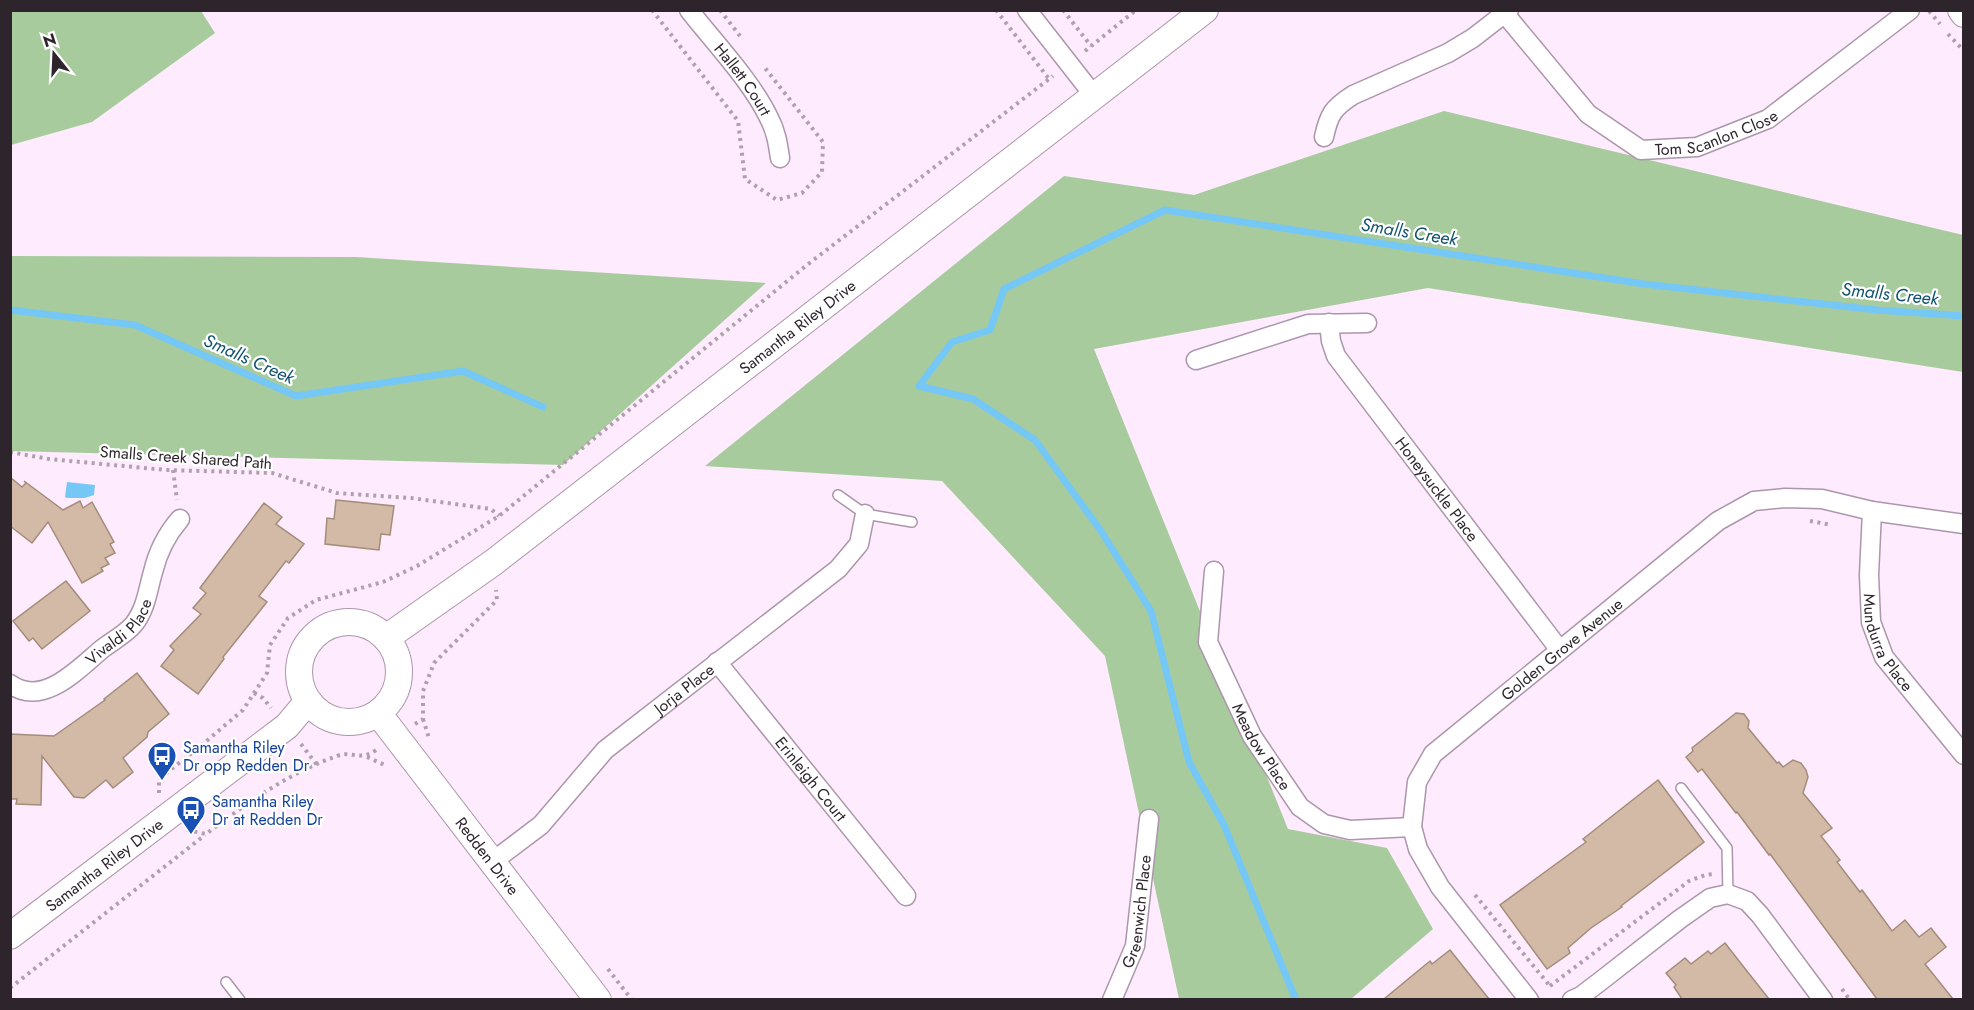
<svg xmlns="http://www.w3.org/2000/svg" width="1974" height="1010" font-family="Jost,sans-serif">
  <rect width="100%" height="100%" fill="#feebfd"/>
  <g fill="#a8cb9e">
    <path d="M 11,10 L 201,11 L 215,33 L 92,122 L 11,145 Z"/>
    <path d="M 1444,111 L 1963,235 L 1963,372 L 1428,288 L 1094,349 L 1288,829 L 1387,848 L 1433,929 L 1351,999 L 1179,999 L 1105,656 L 942,481 L 705,466 L 1064,176 L 1194,195 Z"/>
    <path d="M 11,256 L 356,257 L 766,283 L 563,465 L 11,451 Z"/>
  </g>
  <path fill="#75c7f6" d="M 67,482 L 95,485 L 94,495 L 85,498 L 67,498 L 65,497 Z"/>
  <g fill="none" stroke-linecap="round" stroke-linejoin="round">
    <g stroke="#75c7f6" stroke-width="7">
      <path d="M 10,310 L 135,325 L 296,396 L 463,371 L 543,407"/>
      <path d="M 1296,1000 L 1224,825 L 1189,762 L 1151,611 L 1101,531 L 1035,440 L 973,399 L 919,386 L 952,342 L 990,330 L 1004,289 L 1165,210 L 1644,284 L 1877,310 L 1964,316"/>
    </g>
  </g>
  <g fill="#d2baa6" stroke="#a48c7a" stroke-width="1.5">
    <path d="M 10,477 L 22,487 L 26,483 L 24,481 L 63,510 L 80,501 L 83,508 L 92,502 L 114,542 L 110,544 L 115,553 L 105,558 L 109,564 L 101,568 L 103,571 L 82,583 L 48,522 L 32,543 L 10,526 Z"/>
    <path d="M 336,500 L 394,506 L 390,535 L 381,534 L 379,550 L 325,544 L 327,518 L 334,519 Z"/>
    <path d="M 264,503 L 282,517 L 276,524 L 304,544 L 289,563 L 286,561 L 259,596 L 267,602 L 223,657 L 224,659 L 198,694 L 161,666 L 174,650 L 170,646 L 201,614 L 193,608 L 206,593 L 200,588 Z"/>
    <path d="M 66,581 L 90,611 L 42,649 L 33,638 L 29,641 L 13,621 Z"/>
    <path d="M 137,673 L 169,714 L 148,732 L 147,737 L 123,758 L 133,772 L 113,788 L 106,780 L 84,798 L 74,797 L 42,756 L 41,805 L 16,804 L 17,799 L 10,799 L 10,734 L 54,736 L 105,700 L 104,699 Z"/>
    <path d="M 1736,713 L 1744,714 L 1749,721 L 1748,728 L 1777,763 L 1779,762 L 1783,767 L 1793,760 L 1801,763 L 1806,770 L 1808,777 L 1803,793 L 1832,828 L 1821,836 L 1840,860 L 1837,862 L 1860,892 L 1862,890 L 1892,931 L 1905,920 L 1919,937 L 1931,928 L 1946,947 L 1925,964 L 1953,999 L 1877,999 L 1770,854 L 1769,855 L 1737,812 L 1736,813 L 1702,769 L 1698,772 L 1686,757 L 1693,751 L 1692,748 Z"/>
    <path d="M 1658,780 L 1704,842 L 1621,906 L 1622,907 L 1591,928 L 1568,948 L 1570,953 L 1547,969 L 1500,905 L 1586,842 L 1583,839 Z"/>
    <path d="M 1725,943 L 1739,961 L 1769,999 L 1682,999 L 1674,987 L 1676,985 L 1666,973 L 1685,958 L 1691,964 L 1708,951 L 1711,954 Z"/>
    <path d="M 1450,950 L 1489,999 L 1384,999 L 1430,961 L 1432,964 Z"/>
  </g>
  <g fill="none" stroke-linecap="round" stroke-linejoin="round">
    <g stroke="#ac96ab" stroke-width="12">
      <g id="lane">
        <path d="M 838,495 L 865,514 L 912,522"/>
        <path d="M 1681,788 L 1727,848 L 1728,894"/>
        <path d="M 226,982 L 240,1000"/>
      </g>
    </g>
    <g stroke="#ac96ab" stroke-width="21">
      <g id="street">
        <path id="s1" d="M 689,10 C 714,42 752,82 769,118 C 776,131 778,144 780,158"/>
        <path d="M 1027,10 L 1095,97"/>
        <path id="s2" d="M 1505,14 L 1588,114 L 1641,150 L 1697,147 L 1768,119 L 1910,10"/>
        <path d="M 1324,137 C 1329,114 1333,108 1353,95 L 1448,53 L 1473,38 L 1509,10"/>
        <path id="s3" d="M 1329,323 L 1331,341 L 1336,356 L 1559,649"/>
        <path d="M 1196,360 L 1308,324 L 1367,323"/>
        <path id="s4" d="M 1872,511 L 1869,575 L 1871,622 L 1884,657 L 1964,755"/>
        <path id="s5" d="M 1214,571 L 1208,642 L 1252,736 L 1300,807 L 1324,824 L 1350,830 L 1412,827"/>
        <path id="s6" d="M 717,662 L 906,896"/>
        <path id="s7" d="M 10,684 C 43,708 78,669 102,649 C 112,641 126,634 134,624 C 146,609 148,589 153,572 C 158,551 166,535 180,519"/>
        <path id="s8" d="M 492,862 L 541,825 L 605,750 L 838,569 L 859,544 L 865,514"/>
        <path id="s9" d="M 1112,1000 L 1135,946 L 1149,819"/>
        <path id="s10" d="M 1529,1000 L 1440,887 L 1418,849 L 1412,827 L 1417,782 L 1433,754 L 1718,521 L 1754,501 L 1785,498 L 1822,499 L 1872,511 L 1964,524"/>
        <path d="M 1572,1000 L 1581,996 L 1602,980 L 1680,919 L 1710,898 L 1728,894 L 1747,901 L 1760,915 L 1823,1000"/>
      </g>
    </g>
    <g stroke="#ac96ab" stroke-width="28">
      <g id="secondary">
        <path d="M 1961,10 L 1964,14"/>
        <circle cx="349" cy="672" r="50"/>
        <path id="s11" d="M 386,638 L 494,562 L 1205,10"/>
        <path id="s12" d="M 378,713 L 598,1000"/>
        <path id="s13" d="M 10,936 L 287,726 L 308,701"/>
      </g>
    </g>
    <g stroke="#afa0ae" stroke-width="4" stroke-dasharray="3 4.5" stroke-linecap="butt">
      <path d="M 652,10 L 738,121 L 745,179 L 777,200 L 802,193 L 822,172 L 823,142 L 765,68"/>
      <path d="M 720,10 L 740,36"/>
      <path d="M 996,10 L 1049,79"/>
      <path d="M 1063,10 L 1091,46"/>
      <path d="M 1929,11 L 1940,24"/>
      <path d="M 1948,34 L 1964,51"/>
      <path d="M 1085,51 L 1136,10"/>
      <path d="M 10,452 L 49,459 L 166,470 L 272,473 L 337,493 L 411,498 L 491,509 L 499,516"/>
      <path d="M 173,470 L 177,500"/>
      <path d="M 1810,521 L 1832,525"/>
      <path d="M 254,693 L 263,698 L 271,708"/>
      <path d="M 423,719 L 429,738"/>
      <path d="M 415,724 L 423,719 L 423,691 L 434,663 L 497,600 L 496,590"/>
      <path d="M 301,744 L 317,765"/>
      <path d="M 367,757 L 387,766"/>
      <path d="M 159,793 L 159,779 L 203,744 L 243,710 L 267,673 L 270,645 L 288,618 L 316,600 L 383,582 L 417,566 L 499,516 L 807,265 L 1053,76"/>
      <path d="M 187,830 L 206,834 C 246,804 288,773 337,756 C 352,750 359,762 376,750"/>
      <path d="M 1475,895 L 1550,986"/>
      <path d="M 608,969 L 632,1000"/>
      <path d="M 1550,986 L 1689,881 L 1705,875 L 1714,874"/>
      <path d="M 10,988 L 205,835"/>
      <path d="M 1842,989 L 1850,1000"/>
    </g>
    <use href="#lane" stroke="#fff" stroke-width="9"/>
    <use href="#street" stroke="#fff" stroke-width="18"/>
    <use href="#secondary" stroke="#fff" stroke-width="26"/>
  </g>
  <defs>
    <g id="bus-pin" transform="scale(1.5)"><path d="M0 17L-7.5 6A9.5 9.5 0 1 1 7.5 6Z" fill="#1a4fb4" stroke="#fff"/><path d="M-5-6H5V4H4V6H2V4H-2V6H-4V4H-5ZM-3.5-4V0h7V-4ZM-3.5 1.2v1.5H-2V1.2ZM2 1.2v1.5H3.5V1.2Z" fill="#fff"/></g>
  </defs>
  <g fill-rule="evenodd">
    <use href="#bus-pin" x="162" y="756"/>
    <use href="#bus-pin" x="191" y="810"/>
  </g>
  <g text-anchor="middle" stroke-width="4.5" stroke-linejoin="round" paint-order="stroke">
    <g font-size="16" fill="#2d242c" stroke="#fff">
      <text dy="6" stroke="none"><textPath href="#s1" startOffset="88">Hallett Court</textPath></text>
      <text dy="6" stroke="none"><textPath href="#s2" startOffset="272">Tom Scanlon Close</textPath></text>
      <text dy="6" stroke="none"><textPath href="#s11" startOffset="516">Samantha Riley Drive</textPath></text>
      <text transform="translate(186 457) rotate(4)" y="6">Smalls Creek Shared Path</text>
      <text dy="6" stroke="none"><textPath href="#s3" startOffset="201">Honeysuckle Place</textPath></text>
      <text dy="6" stroke="none"><textPath href="#s7" startOffset="132">Vivaldi Place</textPath></text>
      <text dy="6" stroke="none"><textPath href="#s4" startOffset="136">Mundurra Place</textPath></text>
      <text dy="6" stroke="none"><textPath href="#s10" startOffset="454">Golden Grove Avenue</textPath></text>
      <text dy="6" stroke="none"><textPath href="#s8" startOffset="260">Jorja Place</textPath></text>
      <text dy="6" stroke="none"><textPath href="#s5" startOffset="189">Meadow Place</textPath></text>
      <text dy="6" stroke="none"><textPath href="#s6" startOffset="150">Erinleigh Court</textPath></text>
      <text dy="6" stroke="none"><textPath href="#s12" startOffset="180">Redden Drive</textPath></text>
      <text dy="6" stroke="none"><textPath href="#s13" startOffset="118">Samantha Riley Drive</textPath></text>
      <text dy="6" stroke="none"><textPath href="#s9" startOffset="93">Greenwich Place</textPath></text>
    </g>
    <g font-size="16" fill="#164399" stroke="#fff" text-anchor="start">
      <text x="183" y="753">Samantha Riley<tspan x="183" dy="18">Dr opp Redden Dr</tspan></text>
      <text x="212" y="807">Samantha Riley<tspan x="212" dy="18">Dr at Redden Dr</tspan></text>
    </g>
    <g font-size="18" font-style="italic" fill="#115271" stroke="#fff">
      <text transform="translate(1409 232) rotate(9)" y="6">Smalls Creek</text>
      <text transform="translate(1890 294) rotate(6)" y="6">Smalls Creek</text>
      <text transform="translate(249 359) rotate(24)" y="6">Smalls Creek</text>
    </g>
  </g>
  <rect width="1974" height="1010" fill="none" stroke="#2d242c" stroke-width="24"/>
  <g transform="translate(54 54) rotate(342)" stroke="#ffffff" stroke-width="4.5" paint-order="stroke">
  <path d="M0-4.5L10 22L0 15L-10 22Z" fill="#2d242c"/>
  <text y="-9" font-size="16" font-weight="bold" text-anchor="middle" fill="#2d242c">N</text>
  </g>
</svg>
